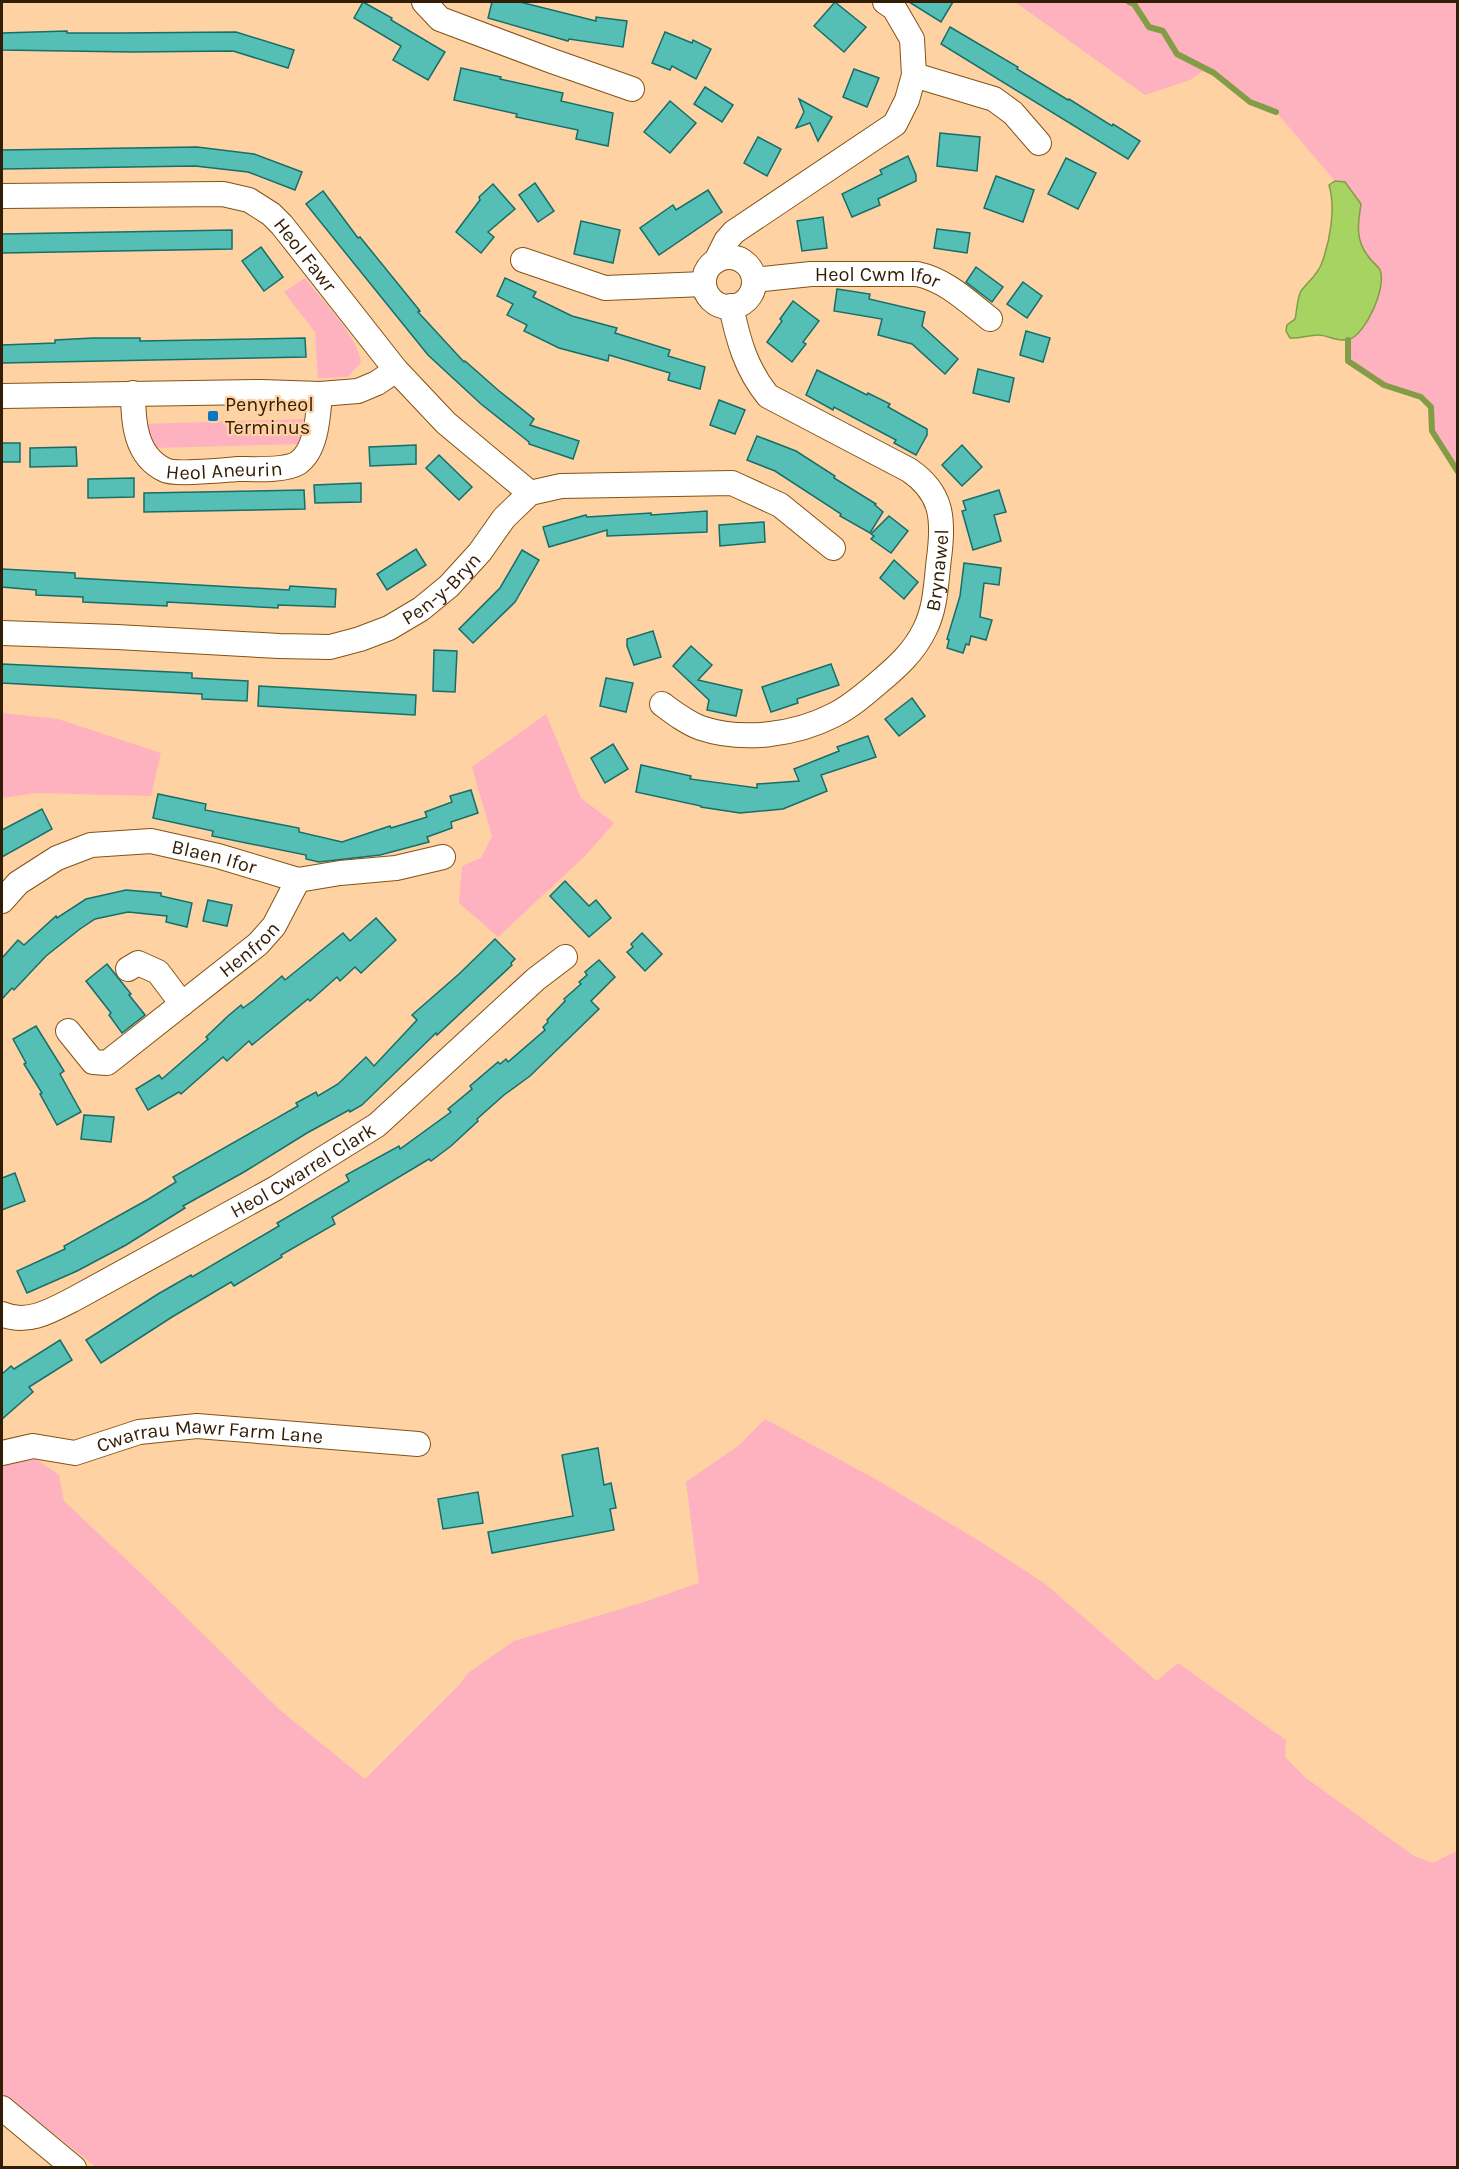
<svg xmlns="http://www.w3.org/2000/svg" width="1459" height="2169" font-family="Karla,sans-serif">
  <rect width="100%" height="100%" fill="#fed2a3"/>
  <g fill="#feb2bf">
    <path d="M 1015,2 L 1457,2 L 1457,472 L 1432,431 L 1431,407 L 1421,397 L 1384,385 L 1348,361 L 1348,340 L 1356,335 L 1380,269 C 1355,246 1356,235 1361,204 L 1345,182 L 1335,181 L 1276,112 L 1250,102 L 1206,69 L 1190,80 L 1145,95 Z"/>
    <path d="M 305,278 C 322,301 357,335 361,362 L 348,377 L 318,378 L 315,332 L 284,292 Z"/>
    <path d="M 307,419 L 310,420 L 299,444 L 155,448 L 142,424 Z"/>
    <path d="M 2,713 L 58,719 L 161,753 L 151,796 L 36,793 L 2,798 Z"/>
    <path d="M 546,714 L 581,798 L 614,823 L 585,856 L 498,937 L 459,903 L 462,866 L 481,858 L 492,836 L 472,767 Z"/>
    <path d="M 765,1419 L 877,1480 L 981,1542 L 1044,1583 L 1157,1681 L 1178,1663 L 1286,1740 L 1285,1757 L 1306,1778 L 1414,1856 L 1433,1863 L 1457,1851 L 1457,2167 L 96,2167 L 2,2093 L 2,1462 L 30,1455 L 59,1475 L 64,1501 L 151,1583 L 280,1710 L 365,1779 L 459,1685 L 468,1673 L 514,1641 L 641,1603 L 699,1583 L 686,1482 L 738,1446 Z"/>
  </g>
  <path fill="#a6d362" stroke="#839c46" stroke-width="1.5" d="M 1335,181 L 1345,182 L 1361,204 C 1358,223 1355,240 1368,256 C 1371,261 1378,266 1380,270 C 1387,287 1366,333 1350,339 C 1339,343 1328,335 1318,335 C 1308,335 1300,339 1290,338 L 1286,331 L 1287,325 L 1295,319 C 1297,311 1297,298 1301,291 C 1307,282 1316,277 1321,265 C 1330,242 1336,208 1329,185 Z"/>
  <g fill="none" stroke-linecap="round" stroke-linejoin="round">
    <g stroke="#839c46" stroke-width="6">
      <path d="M 1129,2 L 1134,4 L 1149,27 L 1163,31 L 1177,54 L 1214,73 L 1250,102 L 1276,112"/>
      <path d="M 1348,340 L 1348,361 L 1384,385 L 1421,397 L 1431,407 L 1432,431 L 1458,472"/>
    </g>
  </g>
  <g fill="#55beb5" stroke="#176e68" stroke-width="1.5">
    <path d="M 363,2 L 392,18 L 391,20 L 445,52 L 428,80 L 393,60 L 401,46 L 354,18 Z"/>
    <path d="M 492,2 L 520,2 L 596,21 L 596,17 L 627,21 L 623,47 L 569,39 L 568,41 L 488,18 Z"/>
    <path d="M 835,2 L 866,27 L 844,52 L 814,26 Z"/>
    <path d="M 909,2 L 953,2 L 941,22 Z"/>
    <path d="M 950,27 L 1018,67 L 1017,69 L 1068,100 L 1069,99 L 1112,126 L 1113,124 L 1140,141 L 1128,159 L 941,44 Z"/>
    <path d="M 67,31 L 67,33 L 121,33 L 236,32 L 294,50 L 288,68 L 233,51 L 132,52 L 2,50 L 2,33 Z"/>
    <path d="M 665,32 L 692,43 L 693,40 L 711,49 L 696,79 L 672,66 L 670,70 L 652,63 Z"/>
    <path d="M 461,68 L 501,77 L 500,79 L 563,93 L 561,101 L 613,113 L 608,146 L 576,139 L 578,130 L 516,117 L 517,114 L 454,100 Z"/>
    <path d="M 854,69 L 879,78 L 867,107 L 843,97 Z"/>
    <path d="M 705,87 L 733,105 L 722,122 L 694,104 Z"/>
    <path d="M 799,99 L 832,117 L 818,141 L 810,123 L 796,128 L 804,112 Z"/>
    <path d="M 670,101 L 696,123 L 670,153 L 644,132 Z"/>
    <path d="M 940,133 L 980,137 L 977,171 L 937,166 Z"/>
    <path d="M 758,137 L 781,149 L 767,176 L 744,163 Z"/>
    <path d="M 197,147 L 254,154 L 302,172 L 295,190 L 248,172 L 195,166 L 2,169 L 2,150 Z"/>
    <path d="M 908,156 L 916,175 L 916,181 L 878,199 L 880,205 L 852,217 L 842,194 L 882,174 L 880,170 Z"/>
    <path d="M 1066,158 L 1096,173 L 1078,209 L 1048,194 Z"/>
    <path d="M 996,176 L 1034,190 L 1023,222 L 984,208 Z"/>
    <path d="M 535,183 L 554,211 L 538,222 L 519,195 Z"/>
    <path d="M 493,184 L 515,209 L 488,232 L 494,237 L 481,253 L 456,232 L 480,200 L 479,197 Z"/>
    <path d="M 708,190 L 722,212 L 659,255 L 640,228 L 673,205 L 676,210 Z"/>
    <path d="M 323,191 L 358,238 L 360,237 L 420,311 L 418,312 L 464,362 L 465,361 L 498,390 L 534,419 L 530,425 L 579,441 L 573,459 L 529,444 L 529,442 L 481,404 L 428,355 L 306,204 Z"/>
    <path d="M 823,217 L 827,248 L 802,251 L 797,221 Z"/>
    <path d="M 581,221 L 620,230 L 613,263 L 574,254 Z"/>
    <path d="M 937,229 L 970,233 L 967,253 L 934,248 Z"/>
    <path d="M 232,230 L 232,249 L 2,253 L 2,234 Z"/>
    <path d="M 261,247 L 283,277 L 264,291 L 242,261 Z"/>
    <path d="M 976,267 L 1003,287 L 992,302 L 966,282 Z"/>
    <path d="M 505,278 L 536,292 L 533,297 L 572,316 L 617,328 L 615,333 L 670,350 L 668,356 L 705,367 L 700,389 L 668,380 L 670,373 L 609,355 L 608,361 L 559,348 L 524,331 L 527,325 L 507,315 L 513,304 L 497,296 Z"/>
    <path d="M 1023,282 L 1042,296 L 1027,318 L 1007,304 Z"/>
    <path d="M 837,289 L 870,294 L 869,299 L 925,312 L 922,326 L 958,359 L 945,374 L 912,344 L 878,335 L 882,319 L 834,311 Z"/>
    <path d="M 793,301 L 819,321 L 803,342 L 806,344 L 792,362 L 767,342 L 782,321 L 780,319 Z"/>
    <path d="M 1026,331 L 1050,338 L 1043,362 L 1020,355 Z"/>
    <path d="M 93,338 L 140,338 L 140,341 L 305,338 L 306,357 L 2,363 L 2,345 L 55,343 L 55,340 Z"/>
    <path d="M 978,369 L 1014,378 L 1009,402 L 973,393 Z"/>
    <path d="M 817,370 L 867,395 L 868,393 L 890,404 L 888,407 L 927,429 L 927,435 L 916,455 L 894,443 L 896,440 L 834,407 L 833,410 L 806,395 Z"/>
    <path d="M 719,400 L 745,410 L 735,434 L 710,425 Z"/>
    <path d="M 757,436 L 796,451 L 835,476 L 834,478 L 876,504 L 875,505 L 883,512 L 870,533 L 840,516 L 841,514 L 775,471 L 747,460 Z"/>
    <rect x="2" y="443" width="18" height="19"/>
    <path d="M 416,445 L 416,464 L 370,466 L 369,447 Z"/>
    <path d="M 962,445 L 982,467 L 962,486 L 942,465 Z"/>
    <path d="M 76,447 L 77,466 L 30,467 L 30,448 Z"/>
    <path d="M 439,455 L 472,487 L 459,500 L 426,468 Z"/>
    <path d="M 134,478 L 134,497 L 88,498 L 88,479 Z"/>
    <path d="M 361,483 L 361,502 L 315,503 L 314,485 Z"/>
    <path d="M 304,490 L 305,509 L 144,512 L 144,493 Z"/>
    <path d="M 999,490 L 1006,512 L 994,515 L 1001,541 L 973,550 L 962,511 L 966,510 L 963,501 Z"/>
    <path d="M 707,511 L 707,532 L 607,536 L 607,530 L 549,547 L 543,527 L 586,515 L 587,517 L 651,513 L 651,515 Z"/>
    <path d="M 889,516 L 908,531 L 891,553 L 871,539 L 874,536 L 871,534 Z"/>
    <path d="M 764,522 L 765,542 L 720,546 L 719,525 Z"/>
    <path d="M 416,549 L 426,565 L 387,590 L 377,574 Z"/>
    <path d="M 522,550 L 539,560 L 515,602 L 473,643 L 459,629 L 500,588 Z"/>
    <path d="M 894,560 L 918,582 L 904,599 L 880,578 Z"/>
    <path d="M 964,563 L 1001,568 L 999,585 L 984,583 L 980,617 L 992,620 L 986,640 L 971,636 L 969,645 L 966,644 L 963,653 L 947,648 L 949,640 L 947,639 L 960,596 Z"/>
    <path d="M 2,569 L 75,573 L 75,578 L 289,590 L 290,586 L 336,589 L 335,607 L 278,605 L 278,608 L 167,602 L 167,606 L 83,602 L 83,597 L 36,595 L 36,590 L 2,587 Z"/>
    <path d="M 653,631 L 661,657 L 634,665 L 627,646 L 627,639 Z"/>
    <path d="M 691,646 L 712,665 L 698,680 L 742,690 L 736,716 L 707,710 L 709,700 L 673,666 Z"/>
    <path d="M 434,650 L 457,651 L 455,692 L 433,691 Z"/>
    <path d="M 2,664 L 192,673 L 192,678 L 248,681 L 247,701 L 202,699 L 202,694 L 2,683 Z"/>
    <path d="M 831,664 L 839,685 L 797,699 L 798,703 L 771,712 L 762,687 Z"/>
    <path d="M 606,678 L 633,683 L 626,712 L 600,706 Z"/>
    <path d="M 259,686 L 416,695 L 415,715 L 258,706 Z"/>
    <path d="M 912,698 L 925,716 L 899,736 L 885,719 Z"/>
    <path d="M 868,736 L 876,757 L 821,775 L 827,791 L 783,809 L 740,813 L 701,807 L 701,806 L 636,792 L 641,765 L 691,776 L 690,779 L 757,788 L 757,784 L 799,781 L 794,769 L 839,751 L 837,747 Z"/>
    <path d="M 613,744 L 628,769 L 605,783 L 591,758 Z"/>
    <path d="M 471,790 L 478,813 L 451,822 L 452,828 L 427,837 L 429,842 L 380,855 L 319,862 L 306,859 L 306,855 L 212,836 L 213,831 L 153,818 L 158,794 L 206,804 L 205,810 L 299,828 L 299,832 L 342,842 L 390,826 L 391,828 L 427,817 L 425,812 L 452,802 L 450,796 Z"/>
    <path d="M 42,809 L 52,829 L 2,857 L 2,830 Z"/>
    <path d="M 565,881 L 589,906 L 596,900 L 611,918 L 589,937 L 550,896 Z"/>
    <path d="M 126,890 L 161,893 L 161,896 L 192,903 L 187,927 L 166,922 L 167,916 L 128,912 L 95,919 L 80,929 L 46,956 L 14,990 L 12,988 L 2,999 L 2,958 L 18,940 L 24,945 L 56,916 L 57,918 L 86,899 Z"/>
    <path d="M 208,900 L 232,905 L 227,926 L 203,921 Z"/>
    <path d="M 376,918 L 396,940 L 361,973 L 355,967 L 340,981 L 337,977 L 310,1001 L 308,999 L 252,1045 L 249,1041 L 227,1061 L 223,1057 L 181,1094 L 179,1092 L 148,1110 L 136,1089 L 159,1075 L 162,1079 L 208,1039 L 206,1037 L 228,1016 L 241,1005 L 243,1008 L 254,1000 L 282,976 L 285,980 L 343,933 L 350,941 Z"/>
    <path d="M 642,933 L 662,954 L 645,971 L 627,952 L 633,947 L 631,944 Z"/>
    <path d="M 495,939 L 515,959 L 511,963 L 512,965 L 437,1035 L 436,1033 L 362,1105 L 350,1112 L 349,1110 L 307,1133 L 244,1172 L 183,1206 L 185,1208 L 126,1245 L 77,1271 L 27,1293 L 17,1271 L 65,1249 L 64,1246 L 147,1200 L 176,1182 L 173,1177 L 298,1106 L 296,1103 L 316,1092 L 318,1096 L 338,1084 L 366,1057 L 374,1066 L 417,1020 L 412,1015 L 459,974 Z"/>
    <path d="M 599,960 L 615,977 L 591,1001 L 599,1009 L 530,1076 L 504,1095 L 477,1119 L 478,1121 L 451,1146 L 431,1161 L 429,1159 L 332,1217 L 335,1224 L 281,1255 L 282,1257 L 234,1286 L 231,1282 L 172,1317 L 101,1363 L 86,1340 L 158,1294 L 191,1275 L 192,1277 L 279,1226 L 277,1223 L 349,1181 L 346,1175 L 399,1146 L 400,1149 L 451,1112 L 448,1109 L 472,1089 L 470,1086 L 498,1062 L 500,1064 L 506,1059 L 508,1062 L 545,1030 L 543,1027 L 548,1022 L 547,1020 L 565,1001 L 564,999 L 581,984 L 579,982 L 587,975 L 585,972 Z"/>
    <path d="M 107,964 L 131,994 L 129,995 L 145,1015 L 122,1033 L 109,1015 L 111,1013 L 86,981 Z"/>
    <path d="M 36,1026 L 64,1071 L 60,1074 L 81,1112 L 57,1125 L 40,1094 L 42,1093 L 24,1064 L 26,1063 L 13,1039 Z"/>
    <path d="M 84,1115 L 114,1117 L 111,1142 L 81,1139 Z"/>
    <path d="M 15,1173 L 25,1201 L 2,1210 L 2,1178 Z"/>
    <path d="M 60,1340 L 72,1360 L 29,1387 L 33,1392 L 2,1419 L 2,1374 L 11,1366 L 14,1369 Z"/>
    <path d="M 598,1448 L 604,1485 L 611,1483 L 616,1508 L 610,1509 L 614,1530 L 492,1553 L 488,1532 L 573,1516 L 562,1455 Z"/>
    <path d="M 478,1492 L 483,1523 L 443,1529 L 438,1499 Z"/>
  </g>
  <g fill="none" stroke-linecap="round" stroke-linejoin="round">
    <g stroke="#835313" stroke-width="26">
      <g id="street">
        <path d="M 424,2 L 440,19 L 552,61 L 632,89"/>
        <path d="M 914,75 L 994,99 L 1013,113 L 1039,143"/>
        <path id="s1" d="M 2,196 L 223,194 L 249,200 L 271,214 L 282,225 L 396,370 L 446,423 L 530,493"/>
        <circle cx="729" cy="282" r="25"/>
        <path d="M 523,260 L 605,288 L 704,284"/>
        <path d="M 716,261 L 726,241 L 734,232 L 895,124 L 907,100 L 914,75 L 912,39 L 894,8 L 885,2"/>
        <path id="s2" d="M 754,280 L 811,274 L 917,274 C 946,280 967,301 990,319"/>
        <path id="s3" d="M 133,393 C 133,421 135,456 165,470 C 175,475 224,470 238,469 C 254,469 285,471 298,463 C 317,450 318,415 320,394"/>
        <path d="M 2,396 L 261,392 L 320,394 L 358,391 L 377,383 L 396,370"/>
        <path id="s4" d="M 2,633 L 117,637 L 279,646 L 330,647 L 360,639 L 389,628 L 421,609 L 449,586 L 480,552 L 504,518 L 530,493 L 561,486 L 732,483 L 780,505 L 833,548"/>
        <path id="s5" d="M 662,704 C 674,713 687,723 701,728 C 743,742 795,735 834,715 C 850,707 864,695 878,683 C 897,667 914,652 925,629 C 936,607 936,582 939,558 C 944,520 943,493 909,470 L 768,396 C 746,369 738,340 731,306"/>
        <path id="s6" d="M 2,901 L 18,883 L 57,858 L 91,845 L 151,841 L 218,856 L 298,880 L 340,873 L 396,868 L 443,857"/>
        <path d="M 128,969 L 138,963 L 158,972 L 182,1004"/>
        <path id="s7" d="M 68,1031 L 93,1062 L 107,1063 L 258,944 L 274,926 L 298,880"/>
        <path id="s8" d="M 2,1314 C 27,1325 51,1311 74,1299 L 276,1188 L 377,1125 L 536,979 L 565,957"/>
        <path id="s9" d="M 2,1453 L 33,1446 L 75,1453 L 139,1432 L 197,1426 L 418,1444"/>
        <path d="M 2,2108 L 74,2168"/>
      </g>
    </g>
    <use href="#street" stroke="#fff" stroke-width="24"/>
  </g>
  <rect fill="#0876c0" stroke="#fed2a3" stroke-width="2" x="207" y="410" width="12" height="12" rx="3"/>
  <g text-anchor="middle" stroke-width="4.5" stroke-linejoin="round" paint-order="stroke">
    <g font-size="20" fill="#321d05" stroke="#fed2a3">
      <text dy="7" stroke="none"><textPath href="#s1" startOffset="327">Heol Fawr</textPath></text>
      <text dy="7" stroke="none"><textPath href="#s2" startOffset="124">Heol Cwm Ifor</textPath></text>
      <text dy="7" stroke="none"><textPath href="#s3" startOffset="148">Heol Aneurin</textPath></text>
      <text dy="7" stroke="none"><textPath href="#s5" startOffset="370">Brynawel</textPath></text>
      <text dy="7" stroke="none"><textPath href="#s4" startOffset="456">Pen-y-Bryn</textPath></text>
      <text dy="7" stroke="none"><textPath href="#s6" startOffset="232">Blaen Ifor</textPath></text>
      <text dy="7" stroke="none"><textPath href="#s7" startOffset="236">Henfron</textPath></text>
      <text dy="7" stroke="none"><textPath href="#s8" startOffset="339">Heol Cwarrel Clark</textPath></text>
      <text dy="7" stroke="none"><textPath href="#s9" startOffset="212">Cwarrau Mawr Farm Lane</textPath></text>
    </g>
    <g font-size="20" fill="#321d05" stroke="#fed2a3" text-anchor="start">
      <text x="225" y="411">Penyrheol<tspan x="225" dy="23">Terminus</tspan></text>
    </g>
  </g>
  <rect width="1459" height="2169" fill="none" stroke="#321d05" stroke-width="6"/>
</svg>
